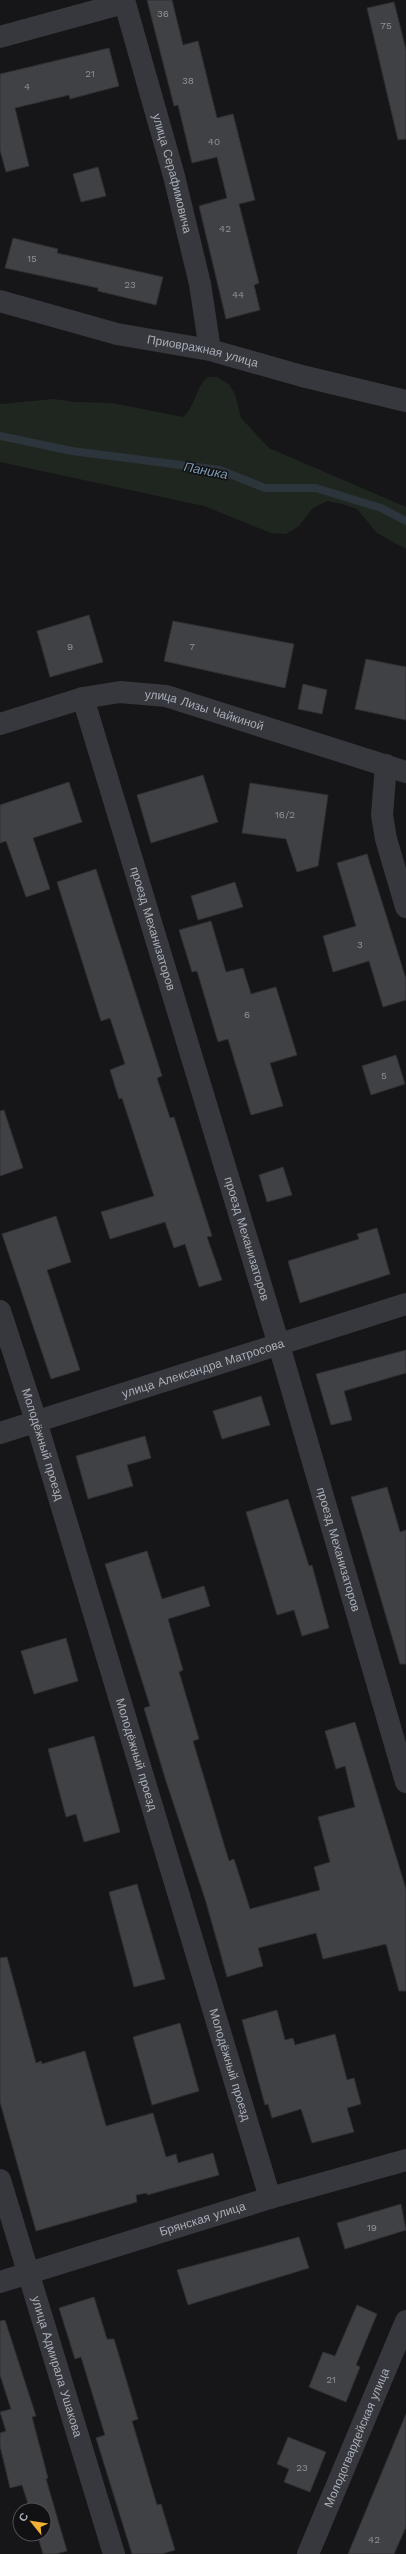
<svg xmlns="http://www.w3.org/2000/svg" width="406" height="2554" font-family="'Work Sans',sans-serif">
  <rect width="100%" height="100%" fill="#161618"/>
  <path fill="#1e261f" d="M 208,377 L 217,377 L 229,384 L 235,394 L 241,418 L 269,448 L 406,507 L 406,549 L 377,533 L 357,509 L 342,504 L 327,501 L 312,509 L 299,526 L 286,534 L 271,533 L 204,506 L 0,462 L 0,404 L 54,399 L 75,402 L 112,403 L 183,417 C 196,406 195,387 208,377 Z"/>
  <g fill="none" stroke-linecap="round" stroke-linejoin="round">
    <path stroke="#2c353c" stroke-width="8" d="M 0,436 L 72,451 L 220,470 L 265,488 L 316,488 L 381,508 L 406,521"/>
  </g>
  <g fill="#404145" stroke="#303034">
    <path d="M 147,0 L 172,0 L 183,45 L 198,41 L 217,118 L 233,114 L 255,200 L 239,204 L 259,283 L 254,285 L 260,310 L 226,319 L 199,206 L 227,198 L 217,157 L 192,163 L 178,105 L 174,106 Z"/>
    <path d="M 394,2 L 406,50 L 406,139 L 398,140 L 367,8 Z"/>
    <path d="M 109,48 L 119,86 L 70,99 L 69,95 L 15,108 L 29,166 L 6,172 L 0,150 L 0,74 Z"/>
    <path d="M 98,167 L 106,196 L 81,202 L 73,174 Z"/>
    <path d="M 13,238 L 58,249 L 57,253 L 163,277 L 156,305 L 98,291 L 98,288 L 5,268 Z"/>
    <path d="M 89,615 L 103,662 L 50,677 L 37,631 Z"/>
    <path d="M 173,621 L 294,644 L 285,688 L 164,661 Z"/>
    <path d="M 366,659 L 406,667 L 406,720 L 355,709 Z"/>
    <path d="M 303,684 L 327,690 L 322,714 L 298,709 Z"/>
    <path d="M 203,775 L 218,822 L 151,843 L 137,795 Z"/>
    <path d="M 69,782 L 82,822 L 33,838 L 50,889 L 26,897 L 6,841 L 0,843 L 0,805 Z"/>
    <path d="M 250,783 L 328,795 L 318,866 L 297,872 L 286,839 L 242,833 Z"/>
    <path d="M 367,854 L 406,979 L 406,1000 L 383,1007 L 369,961 L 333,972 L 323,936 L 356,926 L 337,863 Z"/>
    <path d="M 96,869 L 162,1076 L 157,1078 L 170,1118 L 174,1117 L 212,1236 L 207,1237 L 222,1280 L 199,1287 L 185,1244 L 174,1248 L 165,1222 L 110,1239 L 101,1212 L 154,1196 L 122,1098 L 119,1099 L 110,1070 L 125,1064 L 110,1018 L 101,1021 L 57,882 Z"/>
    <path d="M 235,882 L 243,907 L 198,920 L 191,896 Z"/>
    <path d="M 211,921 L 226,972 L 243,968 L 251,994 L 276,987 L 297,1055 L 270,1063 L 283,1106 L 251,1115 L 228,1039 L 218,1042 L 197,971 L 192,972 L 179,930 Z"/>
    <path d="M 396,1055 L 405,1084 L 371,1095 L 362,1066 Z"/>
    <path d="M 4,1110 L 23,1168 L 0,1176 L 0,1111 Z"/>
    <path d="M 283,1167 L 292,1195 L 267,1202 L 259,1175 Z"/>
    <path d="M 56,1216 L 71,1262 L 47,1270 L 80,1370 L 51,1379 L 2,1234 Z"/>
    <path d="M 377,1228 L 390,1274 L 300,1303 L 288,1261 L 359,1239 L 357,1234 Z"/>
    <path d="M 406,1350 L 406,1373 L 344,1391 L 352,1420 L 331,1425 L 316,1374 Z"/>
    <path d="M 261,1396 L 270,1425 L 222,1439 L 213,1411 Z"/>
    <path d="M 145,1436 L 151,1458 L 127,1465 L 133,1486 L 88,1499 L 76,1456 Z"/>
    <path d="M 387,1487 L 400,1532 L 406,1530 L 406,1664 L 400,1664 L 351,1497 Z"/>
    <path d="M 288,1499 L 309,1566 L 312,1565 L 329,1628 L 302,1636 L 294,1610 L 277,1615 L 246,1512 Z"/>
    <path d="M 147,1551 L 162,1599 L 204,1586 L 210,1606 L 168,1619 L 183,1670 L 179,1672 L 199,1739 L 193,1741 L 229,1861 L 234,1859 L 250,1909 L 320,1890 L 314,1867 L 330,1862 L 318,1817 L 355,1807 L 345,1766 L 336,1769 L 325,1731 L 355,1722 L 406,1889 L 406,1991 L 399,1991 L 386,1944 L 323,1959 L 316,1933 L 258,1948 L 263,1966 L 227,1977 L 206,1902 L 166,1781 L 144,1708 L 150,1706 L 105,1564 Z"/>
    <path d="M 66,1638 L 78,1681 L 34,1694 L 21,1651 Z"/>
    <path d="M 94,1736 L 120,1832 L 84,1842 L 76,1814 L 66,1817 L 48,1749 Z"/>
    <path d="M 137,1884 L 165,1979 L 134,1987 L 109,1892 Z"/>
    <path d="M 7,1957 L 36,2063 L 41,2061 L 42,2064 L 85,2051 L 106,2126 L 153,2113 L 166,2157 L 176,2154 L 178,2163 L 213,2153 L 219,2175 L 147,2195 L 147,2193 L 136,2195 L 137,2202 L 36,2231 L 0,2102 L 0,1958 Z"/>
    <path d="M 277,2010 L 285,2040 L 293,2038 L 295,2045 L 335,2034 L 347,2080 L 354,2078 L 361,2104 L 347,2108 L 354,2132 L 312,2143 L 301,2109 L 272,2118 L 268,2104 L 265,2105 L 242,2020 Z"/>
    <path d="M 180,2023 L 199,2091 L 152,2105 L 133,2037 Z"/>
    <path d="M 401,2204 L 406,2230 L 345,2249 L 337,2223 Z"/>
    <path d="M 299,2237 L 309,2268 L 188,2305 L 177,2270 Z"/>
    <path d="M 94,2297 L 107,2339 L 114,2339 L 138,2419 L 132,2421 L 157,2505 L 161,2504 L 175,2550 L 162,2554 L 132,2554 L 96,2438 L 105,2435 L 81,2357 L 75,2359 L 59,2308 Z"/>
    <path d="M 357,2305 L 377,2314 L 356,2365 L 360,2367 L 346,2402 L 309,2387 L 323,2352 L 335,2356 Z"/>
    <path d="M 5,2320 L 36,2416 L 32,2417 L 48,2478 L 46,2479 L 67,2551 L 56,2554 L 43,2554 L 37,2534 L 44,2534 L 44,2510 L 30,2510 L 22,2485 L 10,2488 L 0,2446 L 0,2433 L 6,2431 L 0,2412 L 11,2409 L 0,2375 L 0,2321 Z"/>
    <path d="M 406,2414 L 406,2527 L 394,2554 L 348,2554 Z"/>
    <path d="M 288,2437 L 326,2452 L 310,2492 L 284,2482 L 289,2469 L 277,2464 Z"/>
  </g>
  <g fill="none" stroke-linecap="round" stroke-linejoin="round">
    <g stroke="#37383d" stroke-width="22">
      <path id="s1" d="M 124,0 L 174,176 L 200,284 L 210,350"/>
      <path d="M 0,37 L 124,3"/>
      <path id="s2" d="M 0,301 L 117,334 L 210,350 L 302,376 L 406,401"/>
      <path id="s3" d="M 83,698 L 279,1345 L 406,1782"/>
      <path id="s4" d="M 0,724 L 83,698 L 120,692 L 166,696 L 406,772"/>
      <path d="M 386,765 L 382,815 L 386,839 L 406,907"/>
      <path id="s5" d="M 0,1311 L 36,1421 L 270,2198"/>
      <path id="s6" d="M 0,1433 L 406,1304"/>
      <path id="s7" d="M 0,2180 L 114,2554"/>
      <path id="s8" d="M 0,2282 L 270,2198 L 406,2160"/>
      <path id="s9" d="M 308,2554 L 406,2321"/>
    </g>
  </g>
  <g text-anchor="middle" stroke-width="3" stroke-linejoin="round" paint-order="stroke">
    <g font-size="10" fill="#8e929b">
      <text x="163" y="17">36</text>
      <text x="386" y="29">75</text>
      <text x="90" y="77">21</text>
      <text x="188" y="84">38</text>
      <text x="27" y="90">4</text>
      <text x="214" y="145">40</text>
      <text x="225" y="232">42</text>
      <text x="32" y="262">15</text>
      <text x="130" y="288">23</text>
      <text x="238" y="298">44</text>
      <text x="70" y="650">9</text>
      <text x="192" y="650">7</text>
      <text x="285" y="818">16/2</text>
      <text x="360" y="948">3</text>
      <text x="247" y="1018">6</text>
      <text x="384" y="1079">5</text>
      <text x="372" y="2231">19</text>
      <text x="331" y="2383">21</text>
      <text x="302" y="2471">23</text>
      <text x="374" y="2543">42</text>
    </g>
    <g font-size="12" fill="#a8adb8" stroke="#111113">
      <text dy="4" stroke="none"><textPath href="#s1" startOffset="180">улица Серафимовича</textPath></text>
      <text dy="4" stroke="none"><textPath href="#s2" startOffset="209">Приовражная улица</textPath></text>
      <text dy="4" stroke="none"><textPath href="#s4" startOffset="211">улица Лизы Чайкиной</textPath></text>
      <text dy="4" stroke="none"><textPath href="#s3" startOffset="241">проезд Механизаторов</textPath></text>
      <text dy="4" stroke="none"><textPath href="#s3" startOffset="565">проезд Механизаторов</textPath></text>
      <text dy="4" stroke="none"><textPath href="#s6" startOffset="213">улица Александра Матросова</textPath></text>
      <text dy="4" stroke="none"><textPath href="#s5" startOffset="140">Молодёжный проезд</textPath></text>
      <text dy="4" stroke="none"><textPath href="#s3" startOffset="889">проезд Механизаторов</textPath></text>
      <text dy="4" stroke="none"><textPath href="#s5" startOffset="464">Молодёжный проезд</textPath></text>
      <text dy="4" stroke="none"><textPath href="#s5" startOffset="788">Молодёжный проезд</textPath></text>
      <text dy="4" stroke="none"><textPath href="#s8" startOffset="212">Брянская улица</textPath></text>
      <text dy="4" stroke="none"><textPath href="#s7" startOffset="195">улица Адмирала Ушакова</textPath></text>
      <text dy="4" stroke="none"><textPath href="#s9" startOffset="126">Молодогвардейская улица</textPath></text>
    </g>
    <g font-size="13" font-style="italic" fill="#7f9bb3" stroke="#111113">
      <text transform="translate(206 470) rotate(11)" y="5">Паника</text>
    </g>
  </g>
  <g transform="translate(32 2522) rotate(300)"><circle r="19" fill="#111113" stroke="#4d4f55"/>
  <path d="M0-3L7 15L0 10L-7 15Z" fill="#f2b134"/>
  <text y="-6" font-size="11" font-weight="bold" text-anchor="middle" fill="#a8adb8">С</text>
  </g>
</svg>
